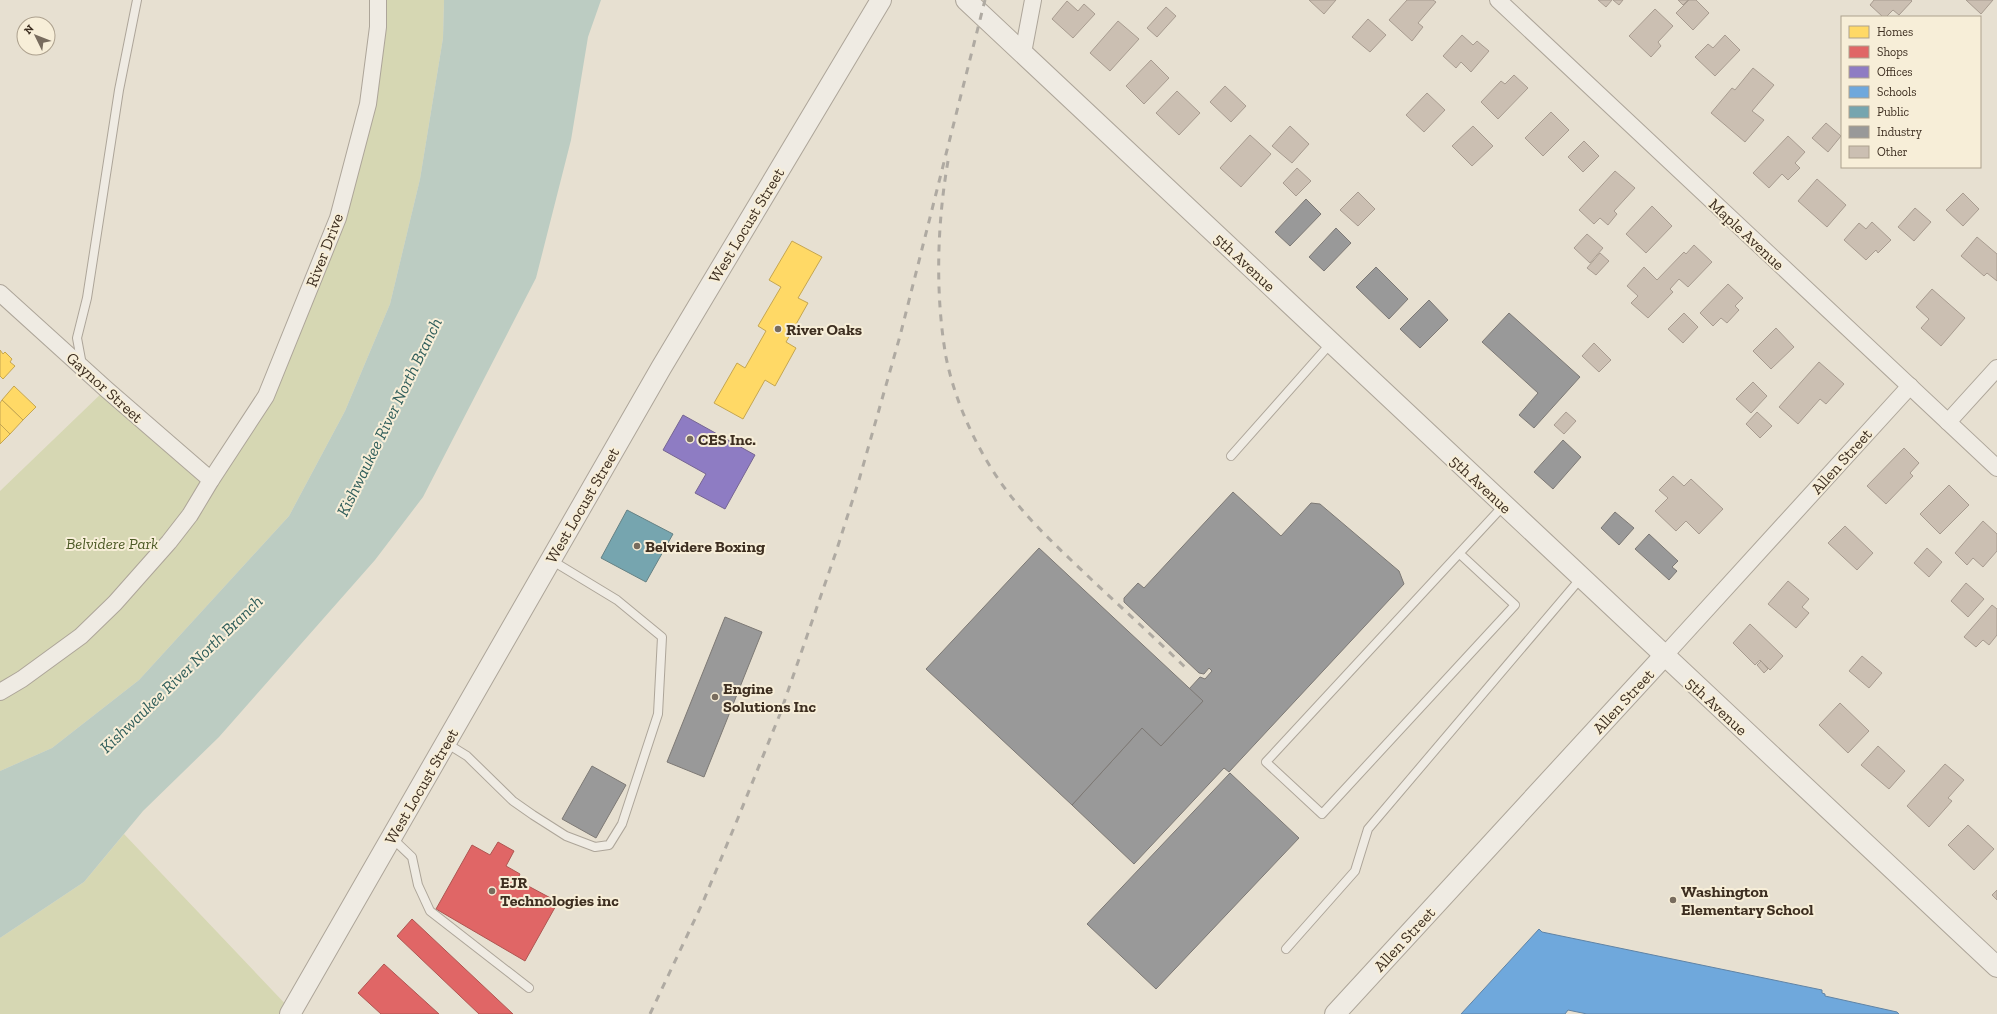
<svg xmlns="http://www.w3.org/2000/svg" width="1997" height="1014" font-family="'Zilla Slab',serif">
  <rect width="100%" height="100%" fill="#e7e0d1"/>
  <g fill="#d6d7b3">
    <path d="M 378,0 L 444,0 L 443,38 L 420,179 L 390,304 L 345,411 L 289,516 L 139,680 L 52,748 L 0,771 L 0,491 L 106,389 L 210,480 L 266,396 L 308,291 L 368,104 Z"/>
    <path d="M 124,834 L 292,1011 L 290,1014 L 0,1014 L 0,938 L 84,882 Z"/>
  </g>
  <path fill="#bcccc2" d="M 444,0 L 601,0 L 588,37 L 571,140 L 536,278 L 423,497 L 375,560 L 219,737 L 143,811 L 84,882 L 0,938 L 0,771 L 52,748 L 139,680 L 289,516 L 345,411 L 390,304 L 420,179 L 443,38 Z"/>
  <g fill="#ffd966" stroke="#c5a651">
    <path d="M 792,241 L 822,257 L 798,298 L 808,303 L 786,342 L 796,348 L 775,386 L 765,380 L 743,419 L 714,403 L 737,363 L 745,368 L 766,331 L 758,326 L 781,287 L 769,280 Z"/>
    <path d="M 0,350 L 3,354 L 5,352 L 12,359 L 10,362 L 15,366 L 3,379 L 0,376 Z"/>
    <path d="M 14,386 L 36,407 L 23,420 L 2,400 Z"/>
    <path d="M 2,400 L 23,420 L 10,434 L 0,424 L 0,403 Z"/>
    <path d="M 0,424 L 10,434 L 0,444 Z"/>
  </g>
  <g fill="#e06666" stroke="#af5551">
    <path d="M 498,842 L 514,851 L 506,866 L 520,874 L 517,880 L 558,902 L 525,961 L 436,909 L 472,845 L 490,855 Z"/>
    <path d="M 412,919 L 513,1014 L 479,1014 L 397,936 Z"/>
    <path d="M 384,964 L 439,1014 L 381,1014 L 358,993 Z"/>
  </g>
  <path fill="#8e7cc3" stroke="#766592" d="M 683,415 L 755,455 L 725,509 L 695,493 L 706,474 L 663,450 Z"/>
  <path fill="#6fa8dc" stroke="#6083a4" d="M 1539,929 L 1542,932 L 1822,990 L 1822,993 L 1825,994 L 1825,996 L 1897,1012 L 1899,1014 L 1587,1014 L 1568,1010 L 1565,1014 L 1461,1014 Z"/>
  <path fill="#76a5af" stroke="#658184" d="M 627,510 L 673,534 L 646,582 L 601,558 Z"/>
  <g fill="#999" stroke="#7d7975">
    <path d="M 1306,199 L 1321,214 L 1290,246 L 1275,232 Z"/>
    <path d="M 1336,228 L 1351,243 L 1324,271 L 1309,257 Z"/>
    <path d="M 1376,267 L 1408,299 L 1389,319 L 1356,287 Z"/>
    <path d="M 1429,300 L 1448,320 L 1420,348 L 1400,329 Z"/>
    <path d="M 1509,313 L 1580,377 L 1534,428 L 1519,415 L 1538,393 L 1482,342 Z"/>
    <path d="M 1563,440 L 1581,457 L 1553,489 L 1534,472 Z"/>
    <path d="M 1233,492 L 1281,536 L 1311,503 L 1320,504 L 1399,571 L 1404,584 L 1229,772 L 1224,768 L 1134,864 L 1072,805 L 1142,728 L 1161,746 L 1203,701 L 1189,689 L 1200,677 L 1205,679 L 1212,671 L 1209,668 L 1204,674 L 1199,673 L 1124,602 L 1124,598 L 1138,583 L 1144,588 Z"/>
    <path d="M 1615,512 L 1634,528 L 1619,545 L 1601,528 Z"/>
    <path d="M 1649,534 L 1678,561 L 1672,567 L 1677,571 L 1669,580 L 1635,549 Z"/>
    <path d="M 1039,548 L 1203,701 L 1161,746 L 1142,728 L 1072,805 L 926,669 Z"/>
    <path d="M 725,617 L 762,632 L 704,777 L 667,762 Z"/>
    <path d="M 592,766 L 626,785 L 596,838 L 562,819 Z"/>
    <path d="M 1230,773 L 1299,838 L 1156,989 L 1087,924 Z"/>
  </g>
  <g fill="#cbbfb2" stroke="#a89c90">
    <path d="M 1309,0 L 1336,0 L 1324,14 Z"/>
    <path d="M 1407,0 L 1433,0 L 1436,2 L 1418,23 L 1423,27 L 1412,41 L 1389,20 Z"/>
    <path d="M 1598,0 L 1612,0 L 1606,7 Z"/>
    <path d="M 1613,0 L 1623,0 L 1619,5 Z"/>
    <path d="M 1678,0 L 1688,0 L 1683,5 Z"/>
    <path d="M 1689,0 L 1696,0 L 1709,13 L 1693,30 L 1676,13 Z"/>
    <path d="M 1874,0 L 1911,0 L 1912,1 L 1899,15 L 1893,10 L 1886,17 L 1883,17 L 1870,5 Z"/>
    <path d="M 1966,0 L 1993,0 L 1981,14 Z"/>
    <path d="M 1067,1 L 1078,11 L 1084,4 L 1095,14 L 1073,38 L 1052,19 Z"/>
    <path d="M 1166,7 L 1176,16 L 1157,37 L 1147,28 Z"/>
    <path d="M 1655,9 L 1673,26 L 1658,42 L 1661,46 L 1651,57 L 1629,36 Z"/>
    <path d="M 1368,19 L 1386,35 L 1370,52 L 1352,37 Z"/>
    <path d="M 1118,21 L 1139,39 L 1110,71 L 1090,53 Z"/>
    <path d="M 1462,35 L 1473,45 L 1477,41 L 1489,51 L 1471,72 L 1461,62 L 1456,68 L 1443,56 Z"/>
    <path d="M 1725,35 L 1740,50 L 1715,76 L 1695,57 L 1708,44 L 1713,48 Z"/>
    <path d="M 1151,60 L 1169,78 L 1144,104 L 1126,86 Z"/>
    <path d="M 1753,68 L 1774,85 L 1752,111 L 1764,120 L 1745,142 L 1711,113 L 1732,88 L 1735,90 Z"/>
    <path d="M 1514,75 L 1528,88 L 1498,119 L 1481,102 L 1501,81 L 1505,84 Z"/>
    <path d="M 1225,86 L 1246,106 L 1231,122 L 1210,102 Z"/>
    <path d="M 1177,91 L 1200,113 L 1179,135 L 1156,113 Z"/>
    <path d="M 1427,93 L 1445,110 L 1424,132 L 1406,115 Z"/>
    <path d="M 1551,112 L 1569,130 L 1543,156 L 1525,138 Z"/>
    <path d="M 1826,123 L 1841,136 L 1828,152 L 1812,138 Z"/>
    <path d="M 1290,126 L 1309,144 L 1292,163 L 1272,146 Z"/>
    <path d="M 1473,126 L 1493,146 L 1472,166 L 1452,146 Z"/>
    <path d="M 1250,135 L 1271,154 L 1241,187 L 1220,168 Z"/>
    <path d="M 1788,136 L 1805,152 L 1795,163 L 1800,168 L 1788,180 L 1782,174 L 1769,188 L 1753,173 Z"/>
    <path d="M 1584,141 L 1599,156 L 1583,172 L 1568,157 Z"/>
    <path d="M 1297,168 L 1311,181 L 1296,196 L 1283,183 Z"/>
    <path d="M 1615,171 L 1635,188 L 1614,211 L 1617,214 L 1608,225 L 1600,218 L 1594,224 L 1579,210 Z"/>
    <path d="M 1817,179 L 1846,205 L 1827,227 L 1798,201 Z"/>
    <path d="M 1358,192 L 1375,209 L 1358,226 L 1340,210 Z"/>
    <path d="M 1963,193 L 1979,209 L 1963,226 L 1946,210 Z"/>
    <path d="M 1652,206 L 1672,226 L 1646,253 L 1626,234 Z"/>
    <path d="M 1915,208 L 1931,222 L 1914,241 L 1898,227 Z"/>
    <path d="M 1872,222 L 1891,240 L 1878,253 L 1876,250 L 1866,260 L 1844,240 L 1859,223 L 1866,229 Z"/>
    <path d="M 1587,234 L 1603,248 L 1590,263 L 1574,248 Z"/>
    <path d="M 1977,237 L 1997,254 L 1997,281 L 1987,273 L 1984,276 L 1961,256 Z"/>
    <path d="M 1694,245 L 1712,262 L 1688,287 L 1679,279 L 1670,289 L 1673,292 L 1648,318 L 1631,303 L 1638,296 L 1627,286 L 1644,267 L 1657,280 L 1684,252 L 1686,254 Z"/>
    <path d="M 1600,253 L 1609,261 L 1596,275 L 1587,268 Z"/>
    <path d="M 1728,284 L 1743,298 L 1735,306 L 1739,310 L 1727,323 L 1721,318 L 1713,326 L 1700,313 Z"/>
    <path d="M 1932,289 L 1965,318 L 1941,346 L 1921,328 L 1929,319 L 1916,307 Z"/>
    <path d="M 1684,313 L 1698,327 L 1683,343 L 1668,329 Z"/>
    <path d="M 1776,328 L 1794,347 L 1771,369 L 1753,351 Z"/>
    <path d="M 1594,343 L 1611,360 L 1599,372 L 1582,356 Z"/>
    <path d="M 1819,362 L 1844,384 L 1826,404 L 1820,399 L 1798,424 L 1779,407 Z"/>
    <path d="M 1753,382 L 1767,396 L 1751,413 L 1736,399 Z"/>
    <path d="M 1566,412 L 1576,421 L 1564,434 L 1554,425 Z"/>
    <path d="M 1757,412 L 1772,426 L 1760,438 L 1746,424 Z"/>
    <path d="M 1904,448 L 1919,463 L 1910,473 L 1913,476 L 1886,504 L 1867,486 Z"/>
    <path d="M 1673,476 L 1684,486 L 1691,479 L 1723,509 L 1699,534 L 1686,521 L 1676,531 L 1655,511 L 1668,498 L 1659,490 Z"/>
    <path d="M 1949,485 L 1969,505 L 1940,534 L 1920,514 Z"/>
    <path d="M 1983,521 L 1997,534 L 1997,551 L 1983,567 L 1973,558 L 1967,565 L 1955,553 Z"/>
    <path d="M 1845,526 L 1873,553 L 1857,570 L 1828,543 Z"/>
    <path d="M 1927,548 L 1942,562 L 1929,577 L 1914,563 Z"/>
    <path d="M 1788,581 L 1809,599 L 1802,607 L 1809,613 L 1796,628 L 1768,604 Z"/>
    <path d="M 1966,583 L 1984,599 L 1968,617 L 1951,601 Z"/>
    <path d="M 1992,605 L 1997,609 L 1997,635 L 1989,645 L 1983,640 L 1976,647 L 1964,637 Z"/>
    <path d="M 1750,624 L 1783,656 L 1770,670 L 1760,660 L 1755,665 L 1733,643 Z"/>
    <path d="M 1862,656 L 1882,673 L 1869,688 L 1849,671 Z"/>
    <path d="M 1761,661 L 1768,669 L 1764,673 L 1757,665 Z"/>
    <path d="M 1840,703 L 1869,731 L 1848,753 L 1819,725 Z"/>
    <path d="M 1878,746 L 1905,771 L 1889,789 L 1861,765 Z"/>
    <path d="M 1945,764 L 1964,780 L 1948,798 L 1952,801 L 1929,827 L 1907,806 Z"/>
    <path d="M 1968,825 L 1994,849 L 1974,870 L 1948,845 Z"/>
    <path d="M 1997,890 L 1997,900 L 1992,895 Z"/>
  </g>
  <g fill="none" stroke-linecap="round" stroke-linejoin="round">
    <g stroke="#ada599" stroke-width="10">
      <g id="service">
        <path d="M 82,365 L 77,338 L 87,298 L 119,90 L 137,0"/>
        <path d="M 1231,456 L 1331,343"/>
        <path d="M 1460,554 L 1515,605 L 1322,814 L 1266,762 L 1504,505"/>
        <path d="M 446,743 L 467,756 L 513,801 L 533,815 L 566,836 L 595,847 L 609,845 L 622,824 L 658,714 L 662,637 L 617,600 L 551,560"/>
        <path d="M 392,838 L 412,857 L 418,885 L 430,911 L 529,988"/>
        <path d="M 1286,949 L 1355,871 L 1368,829 L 1581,578"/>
      </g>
    </g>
    <g stroke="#ada599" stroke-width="18">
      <g id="minor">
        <path d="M 1498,0 L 1997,468"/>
        <path d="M 1023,53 L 1033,0"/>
        <path d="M 0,293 L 106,389 L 211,480"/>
        <path d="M 1948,422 L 1997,368"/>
        <path d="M 1664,656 L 1910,386"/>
        <path d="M 0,692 L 22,679 L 81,636 L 115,603 L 169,542 L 190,515 L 211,480 L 266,396 L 338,218 L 368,104 L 378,27 L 378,0"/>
      </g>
    </g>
    <g stroke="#ada599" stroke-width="22">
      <g id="tertiary">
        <path d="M 966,0 L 1997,967"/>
        <path d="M 290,1014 L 661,368 L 881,0"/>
        <path d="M 1335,1014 L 1664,656"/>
      </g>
    </g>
    <use href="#service" stroke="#efebe3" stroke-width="8"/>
    <use href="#minor" stroke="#efebe3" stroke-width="16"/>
    <use href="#tertiary" stroke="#efebe3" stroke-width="20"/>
    <g stroke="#afaaa2" stroke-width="3" stroke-dasharray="7 7" stroke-linecap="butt">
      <path d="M 948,161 C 937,224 935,294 946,357 C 956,407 982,461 1014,500 C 1037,529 1065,554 1092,580 C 1124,610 1157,640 1189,671"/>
      <path d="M 650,1014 L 703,902 L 738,818 L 780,714 L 836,552 L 859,480 L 900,336 L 985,0"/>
    </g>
  </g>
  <g fill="#786c5e" stroke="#f7eed8" stroke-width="1.5">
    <circle cx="778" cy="329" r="4"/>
    <circle cx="690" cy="439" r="4"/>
    <circle cx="637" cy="546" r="4"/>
    <circle cx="715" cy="697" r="4"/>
    <circle cx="492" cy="891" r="4"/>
    <circle cx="1673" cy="900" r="4"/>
  </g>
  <g text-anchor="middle" stroke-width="4" stroke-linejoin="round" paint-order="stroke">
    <g font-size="16" fill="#3d2e20" stroke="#f7eed8">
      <text transform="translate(746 225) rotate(-59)" y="6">West Locust Street</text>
      <text transform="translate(1747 234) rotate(43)" y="6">Maple Avenue</text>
      <text transform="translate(324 250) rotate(-69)" y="6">River Drive</text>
      <text transform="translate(1245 262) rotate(43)" y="6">5th Avenue</text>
      <text transform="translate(105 387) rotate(42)" y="6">Gaynor Street</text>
      <text transform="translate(1841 461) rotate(-48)" y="6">Allen Street</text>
      <text transform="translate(1481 484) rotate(43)" y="6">5th Avenue</text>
      <text transform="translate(582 505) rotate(-60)" y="6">West Locust Street</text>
      <text transform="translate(1623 701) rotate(-47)" y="6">Allen Street</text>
      <text transform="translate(1717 706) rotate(43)" y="6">5th Avenue</text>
      <text transform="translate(421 786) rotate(-60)" y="6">West Locust Street</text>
      <text transform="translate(1404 939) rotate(-47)" y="6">Allen Street</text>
    </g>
    <g font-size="16" font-weight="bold" fill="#3d2e20" stroke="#f7eed8" text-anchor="start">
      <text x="786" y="335">River Oaks</text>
      <text x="698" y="445">CES Inc.</text>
      <text x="645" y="552">Belvidere Boxing</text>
      <text x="723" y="694">Engine<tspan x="723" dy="18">Solutions Inc</tspan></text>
      <text x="500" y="888">EJR<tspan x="500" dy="18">Technologies inc</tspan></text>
      <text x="1681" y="897">Washington<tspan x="1681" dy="18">Elementary School</tspan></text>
    </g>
    <g font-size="16" font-style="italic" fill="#4d5a26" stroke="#f7eed8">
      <text x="112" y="549">Belvidere Park</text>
    </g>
    <g font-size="17" font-style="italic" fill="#2f5d5a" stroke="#f7eed8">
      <text transform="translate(389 417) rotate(-64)" y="6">Kishwaukee River North Branch</text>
      <text transform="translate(181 674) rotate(-44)" y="6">Kishwaukee River North Branch</text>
    </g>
  </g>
  <rect x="1841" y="16" width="140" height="152" fill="#f7eed8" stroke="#ada18e"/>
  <rect x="1849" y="26" width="20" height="12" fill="#ffd966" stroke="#ada18e"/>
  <text x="1877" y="36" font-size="12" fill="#3d2e20">Homes</text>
  <rect x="1849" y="46" width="20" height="12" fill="#e06666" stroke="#ada18e"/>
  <text x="1877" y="56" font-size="12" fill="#3d2e20">Shops</text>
  <rect x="1849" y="66" width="20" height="12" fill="#8e7cc3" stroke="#ada18e"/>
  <text x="1877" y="76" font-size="12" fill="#3d2e20">Offices</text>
  <rect x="1849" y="86" width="20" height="12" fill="#6fa8dc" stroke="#ada18e"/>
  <text x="1877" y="96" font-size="12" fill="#3d2e20">Schools</text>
  <rect x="1849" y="106" width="20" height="12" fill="#76a5af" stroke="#ada18e"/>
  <text x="1877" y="116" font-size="12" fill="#3d2e20">Public</text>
  <rect x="1849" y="126" width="20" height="12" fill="#999999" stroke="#ada18e"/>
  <text x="1877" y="136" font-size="12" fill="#3d2e20">Industry</text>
  <rect x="1849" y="146" width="20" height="12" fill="#cbbfb2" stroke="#ada18e"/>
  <text x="1877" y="156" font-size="12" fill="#3d2e20">Other</text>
  <g transform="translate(36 36) rotate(313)"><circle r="19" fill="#f7eed8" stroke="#ada18e"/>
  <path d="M0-3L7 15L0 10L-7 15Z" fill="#786c5e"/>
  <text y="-6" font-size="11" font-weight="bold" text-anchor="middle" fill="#3d2e20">N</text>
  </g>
</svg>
